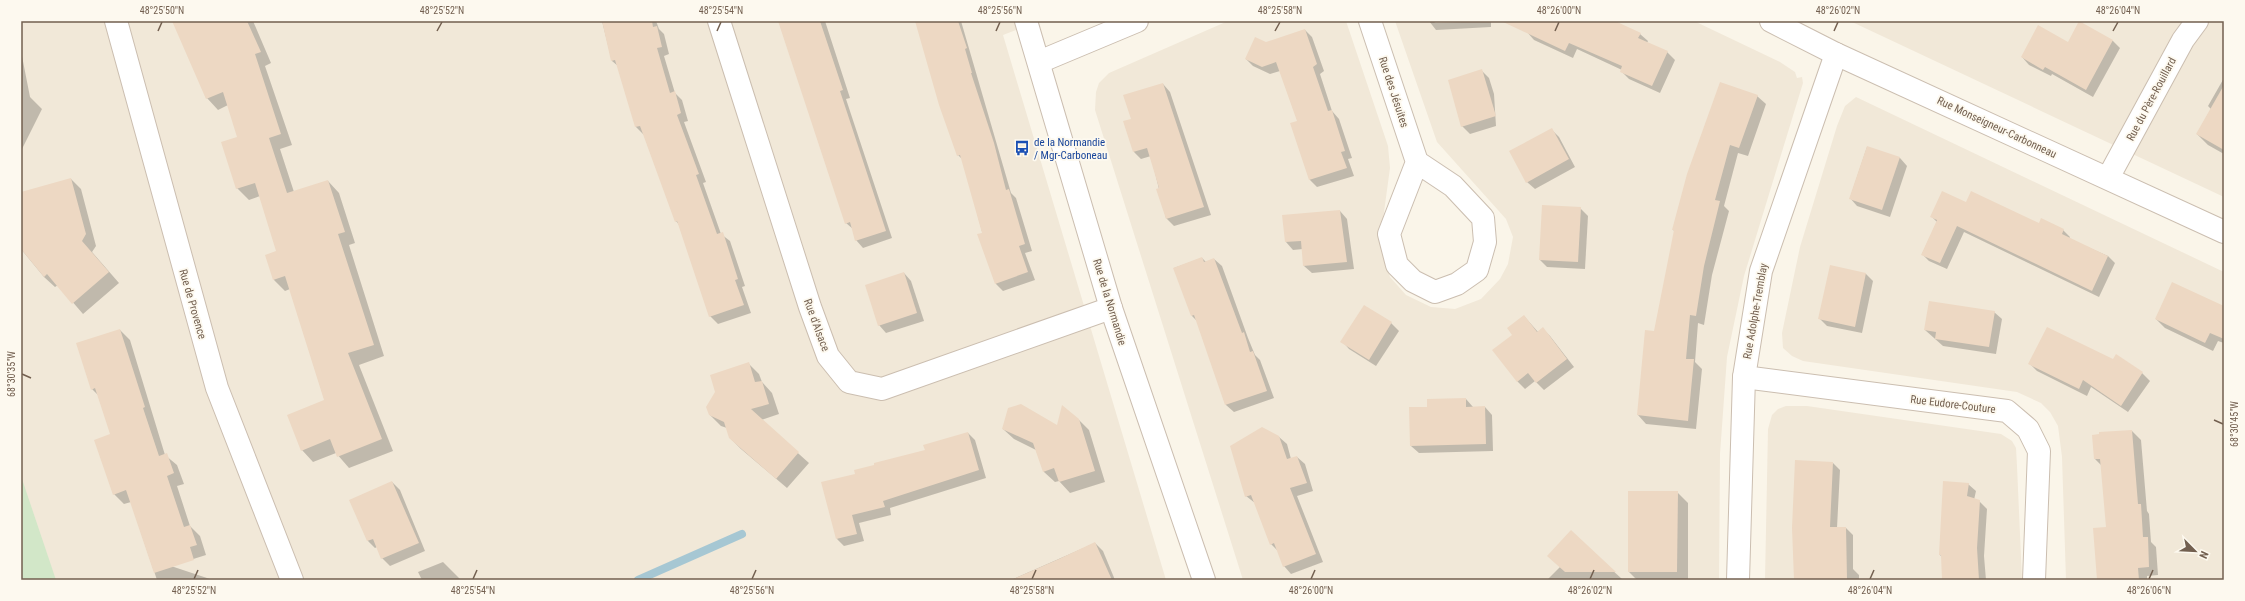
<svg xmlns="http://www.w3.org/2000/svg" width="2245" height="601" font-family="'Roboto Condensed',sans-serif">
  <rect width="100%" height="100%" fill="#faf5e9"/>
  <g fill="#f1e8d8">
    <path d="M 21,21 L 1039,21 L 1003,35 L 1166,580 L 21,580 Z"/>
    <path d="M 1228,21 L 1346,21 L 1388,146 L 1390,168 L 1381,234 L 1382,251 L 1390,277 L 1406,295 L 1431,307 L 1455,309 L 1481,299 L 1500,279 L 1508,264 L 1513,237 L 1506,219 L 1437,142 L 1395,21 L 1694,21 L 1780,62 L 1795,72 L 1797,78 L 1802,77 L 1803,83 L 1744,276 L 1727,357 L 1720,454 L 1719,580 L 1243,580 L 1095,110 L 1096,92 L 1099,83 L 1109,73 Z"/>
    <path d="M 1850,21 L 2224,21 L 2224,197 Z"/>
    <path d="M 1856,97 L 2224,272 L 2224,580 L 2066,580 L 2062,457 L 2058,426 L 2050,412 L 2041,403 L 2017,392 L 1803,361 L 1792,356 L 1783,348 L 1782,333 L 1800,247 L 1837,126 L 1845,106 Z"/>
    <path d="M 1786,406 L 1807,406 L 2001,434 L 2012,441 L 2016,448 L 2017,466 L 2022,580 L 1765,580 L 1768,429 L 1772,415 L 1778,409 Z"/>
  </g>
  <path fill="#d2e7c8" d="M 21,476 L 56,580 L 21,580 Z"/>
  <g fill="#0003">
    <path d="M 173,21 L 253,21 L 271,63 L 265,66 L 292,145 L 280,149 L 294,192 L 328,181 L 339,193 L 355,243 L 349,245 L 384,356 L 359,365 L 393,451 L 349,468 L 336,453 L 313,462 L 302,450 L 325,401 L 290,289 L 285,291 L 274,280 L 277,252 L 260,196 L 249,200 L 237,188 L 238,138 L 228,105 L 218,110 L 207,98 Z"/>
    <path d="M 602,21 L 656,21 L 659,29 L 664,34 L 669,54 L 664,56 L 675,93 L 682,100 L 688,121 L 684,122 L 706,182 L 703,183 L 721,234 L 730,241 L 745,286 L 742,287 L 751,313 L 718,324 L 710,316 L 680,226 L 676,221 L 644,135 L 636,127 L 618,66 L 612,61 Z"/>
    <path d="M 779,21 L 825,21 L 850,98 L 846,99 L 892,238 L 863,248 L 856,240 L 853,229 L 846,223 Z"/>
    <path d="M 916,21 L 961,21 L 1011,193 L 1016,198 L 1032,251 L 1025,253 L 1035,280 L 1003,291 L 996,284 L 963,160 L 958,155 Z"/>
    <path d="M 1429,21 L 1437,21 L 1434,23 L 1491,21 L 1491,27 L 1436,30 Z"/>
    <path d="M 1532,21 L 1614,21 L 1640,34 L 1648,41 L 1647,43 L 1667,52 L 1675,60 L 1660,93 L 1629,79 L 1621,71 L 1622,70 L 1577,49 L 1573,58 L 1534,40 L 1527,32 Z"/>
    <path d="M 2080,23 L 2113,41 L 2120,48 L 2093,97 L 2052,74 L 2051,76 L 2029,65 L 2022,57 L 2069,43 Z"/>
    <path d="M 1305,30 L 1312,37 L 1324,71 L 1320,74 L 1332,111 L 1339,119 L 1352,158 L 1348,159 L 1354,176 L 1317,187 L 1310,180 L 1298,122 L 1280,71 L 1270,74 L 1253,66 L 1246,59 L 1266,43 Z"/>
    <path d="M 21,51 L 30,97 L 42,109 L 21,151 Z"/>
    <path d="M 1482,71 L 1489,78 L 1494,94 L 1496,126 L 1470,134 L 1462,126 Z"/>
    <path d="M 2224,78 L 2224,154 L 2208,145 L 2197,134 L 2211,109 L 2208,106 Z"/>
    <path d="M 1163,84 L 1170,92 L 1211,215 L 1174,226 L 1166,218 L 1151,156 L 1141,159 L 1134,152 L 1132,120 Z"/>
    <path d="M 1757,96 L 1766,104 L 1748,156 L 1738,153 L 1724,206 L 1729,211 L 1712,275 L 1704,325 L 1698,323 L 1695,362 L 1702,369 L 1696,429 L 1646,424 L 1638,415 L 1675,231 L 1673,230 Z"/>
    <path d="M 1551,129 L 1559,137 L 1575,167 L 1535,189 L 1527,182 Z"/>
    <path d="M 1867,147 L 1900,158 L 1907,166 L 1890,217 L 1857,206 L 1850,198 Z"/>
    <path d="M 71,179 L 81,189 L 96,246 L 92,252 L 119,283 L 83,314 L 58,285 L 55,287 L 44,277 L 21,249 L 21,198 Z"/>
    <path d="M 1580,208 L 1588,216 L 1585,269 L 1547,267 L 1540,260 Z"/>
    <path d="M 1340,211 L 1347,219 L 1354,269 L 1312,273 L 1304,266 L 1303,249 L 1293,250 L 1286,242 L 1283,216 Z"/>
    <path d="M 1931,216 L 2040,225 L 2063,230 L 2070,237 L 2069,239 L 2108,256 L 2115,263 L 2099,297 L 1964,232 L 1947,269 L 1929,261 L 1922,254 L 1937,222 Z"/>
    <path d="M 1202,258 L 1206,262 L 1214,259 L 1222,266 L 1248,338 L 1255,355 L 1260,360 L 1274,398 L 1234,412 L 1226,405 L 1198,322 L 1192,316 L 1174,268 Z"/>
    <path d="M 1831,266 L 1866,274 L 1873,281 L 1862,333 L 1827,326 L 1819,318 Z"/>
    <path d="M 904,273 L 911,281 L 924,321 L 886,333 L 879,325 Z"/>
    <path d="M 2224,307 L 2224,343 L 2218,341 L 2213,351 L 2165,328 L 2156,319 Z"/>
    <path d="M 1994,312 L 2002,319 L 1996,354 L 1943,346 L 1925,330 Z"/>
    <path d="M 1524,316 L 1538,332 L 1543,329 L 1550,336 L 1574,367 L 1544,390 L 1535,381 L 1525,389 L 1517,381 L 1513,335 Z"/>
    <path d="M 1391,323 L 1399,331 L 1376,366 L 1349,349 L 1342,341 Z"/>
    <path d="M 120,330 L 130,340 L 165,455 L 177,465 L 184,484 L 177,486 L 190,526 L 200,536 L 206,555 L 171,566 L 213,580 L 157,580 L 131,502 L 124,504 L 114,494 L 111,435 L 99,396 L 92,389 Z"/>
    <path d="M 748,363 L 759,374 L 762,382 L 772,393 L 779,414 L 761,420 L 809,463 L 787,488 L 741,449 L 730,438 L 727,428 L 721,426 L 710,415 Z"/>
    <path d="M 2030,364 L 2142,373 L 2150,381 L 2128,412 L 2091,387 L 2087,396 L 2037,371 Z"/>
    <path d="M 1466,399 L 1473,407 L 1485,407 L 1492,415 L 1493,451 L 1419,453 L 1411,446 L 1428,408 Z"/>
    <path d="M 1078,419 L 1089,430 L 1105,482 L 1070,493 L 1059,481 L 1055,482 L 1044,472 L 1036,450 L 1014,439 L 1003,429 L 1057,427 Z"/>
    <path d="M 2132,431 L 2141,440 L 2147,511 L 2149,514 L 2151,542 L 2156,547 L 2158,575 L 2147,576 L 2147,580 L 2098,580 L 2107,528 L 2102,466 L 2095,459 Z"/>
    <path d="M 968,433 L 975,440 L 986,478 L 890,508 L 891,515 L 859,523 L 864,541 L 844,546 L 837,539 L 856,475 L 926,451 Z"/>
    <path d="M 1279,437 L 1287,444 L 1291,459 L 1297,457 L 1305,464 L 1313,491 L 1297,496 L 1323,562 L 1291,574 L 1284,566 L 1278,551 L 1271,544 L 1255,503 L 1246,496 Z"/>
    <path d="M 1833,463 L 1840,470 L 1837,528 L 1846,528 L 1853,535 L 1853,569 L 1859,575 L 1859,580 L 1795,580 L 1793,528 Z"/>
    <path d="M 392,482 L 400,490 L 425,551 L 390,566 L 382,558 L 377,547 L 375,548 L 368,541 L 351,500 Z"/>
    <path d="M 1968,484 L 1976,491 L 1974,500 L 1979,501 L 1987,509 L 1984,556 L 1986,580 L 1943,580 L 1942,557 L 1940,555 Z"/>
    <path d="M 1677,492 L 1688,503 L 1688,580 L 1637,580 L 1629,572 Z"/>
    <path d="M 1095,543 L 1103,551 L 1115,580 L 1011,580 Z"/>
    <path d="M 443,562 L 461,580 L 422,580 L 418,572 Z"/>
    <path d="M 1560,567 L 1611,569 L 1622,579 L 1547,580 Z"/>
  </g>
  <g fill="none" stroke-linecap="round" stroke-linejoin="round">
    <path stroke="#a6c7d3" stroke-width="8" d="M 638,580 L 742,534"/>
  </g>
  <g fill="#edd8c3">
    <path d="M 172,21 L 247,21 L 261,52 L 255,54 L 281,134 L 269,138 L 287,193 L 328,180 L 345,232 L 338,234 L 374,345 L 348,353 L 382,439 L 337,457 L 330,439 L 301,451 L 287,415 L 324,400 L 285,276 L 273,280 L 265,255 L 276,251 L 255,183 L 236,189 L 221,142 L 237,137 L 223,92 L 206,99 Z"/>
    <path d="M 602,21 L 652,21 L 653,27 L 657,26 L 662,47 L 657,48 L 670,93 L 675,91 L 681,113 L 677,115 L 699,174 L 696,175 L 717,234 L 723,232 L 738,279 L 735,280 L 744,305 L 709,317 L 677,221 L 675,222 L 640,126 L 635,127 L 615,60 L 611,61 Z"/>
    <path d="M 778,21 L 820,21 L 843,90 L 840,91 L 886,231 L 855,241 L 850,222 L 845,224 Z"/>
    <path d="M 915,21 L 958,21 L 967,48 L 965,49 L 972,73 L 971,73 L 994,143 L 1006,190 L 1009,189 L 1025,244 L 1019,246 L 1028,272 L 995,284 L 977,234 L 982,233 L 960,155 L 957,156 L 939,105 Z"/>
    <path d="M 1501,21 L 1615,21 L 1641,33 L 1638,38 L 1668,51 L 1652,86 L 1620,72 L 1622,66 L 1569,43 L 1565,51 Z"/>
    <path d="M 2079,21 L 2113,40 L 2086,90 L 2045,67 L 2043,70 L 2021,57 L 2038,25 L 2068,42 Z"/>
    <path d="M 1305,29 L 1317,64 L 1313,67 L 1328,111 L 1332,110 L 1345,151 L 1341,152 L 1347,168 L 1309,180 L 1290,123 L 1297,121 L 1276,62 L 1262,67 L 1245,59 L 1255,37 L 1266,42 Z"/>
    <path d="M 1482,69 L 1496,116 L 1461,127 L 1448,80 Z"/>
    <path d="M 1720,82 L 1758,95 L 1739,148 L 1730,145 L 1715,200 L 1720,201 L 1704,266 L 1696,316 L 1690,315 L 1686,359 L 1694,359 L 1688,421 L 1637,415 L 1645,330 L 1654,331 L 1674,230 L 1672,230 L 1687,174 Z"/>
    <path d="M 1163,83 L 1204,207 L 1166,219 L 1156,189 L 1159,188 L 1147,148 L 1133,152 L 1123,121 L 1131,119 L 1123,95 Z"/>
    <path d="M 2224,85 L 2224,150 L 2196,134 Z"/>
    <path d="M 1552,128 L 1569,159 L 1526,183 L 1509,151 Z"/>
    <path d="M 1867,146 L 1900,157 L 1882,210 L 1849,199 Z"/>
    <path d="M 71,178 L 86,234 L 82,241 L 109,272 L 72,304 L 47,274 L 44,277 L 21,249 L 21,192 Z"/>
    <path d="M 1942,191 L 1966,202 L 1971,191 L 2039,223 L 2041,218 L 2064,229 L 2062,234 L 2108,256 L 2092,291 L 1957,226 L 1940,263 L 1921,255 L 1937,220 L 1930,217 Z"/>
    <path d="M 1542,205 L 1581,207 L 1578,262 L 1539,260 Z"/>
    <path d="M 1340,210 L 1347,262 L 1303,266 L 1301,241 L 1285,242 L 1282,215 Z"/>
    <path d="M 1202,257 L 1204,262 L 1214,258 L 1242,333 L 1244,332 L 1250,352 L 1253,351 L 1267,391 L 1225,405 L 1194,315 L 1191,316 L 1173,268 Z"/>
    <path d="M 1830,265 L 1866,273 L 1855,327 L 1818,319 Z"/>
    <path d="M 904,272 L 917,313 L 878,326 L 865,285 Z"/>
    <path d="M 2172,282 L 2224,306 L 2224,339 L 2210,333 L 2205,343 L 2155,319 Z"/>
    <path d="M 1929,301 L 1995,311 L 1989,347 L 1935,339 L 1936,332 L 1924,330 Z"/>
    <path d="M 1364,305 L 1392,322 L 1369,360 L 1340,342 Z"/>
    <path d="M 1524,315 L 1537,332 L 1543,327 L 1567,359 L 1536,383 L 1528,373 L 1517,382 L 1492,350 L 1512,335 L 1507,328 Z"/>
    <path d="M 2047,327 L 2113,359 L 2116,354 L 2143,372 L 2121,406 L 2083,380 L 2079,389 L 2028,364 Z"/>
    <path d="M 120,329 L 145,407 L 143,408 L 159,456 L 167,453 L 174,473 L 167,476 L 184,527 L 190,525 L 197,545 L 190,547 L 194,560 L 154,573 L 126,490 L 113,495 L 94,440 L 110,434 L 95,388 L 91,390 L 76,343 Z"/>
    <path d="M 749,362 L 755,382 L 762,381 L 769,404 L 751,409 L 799,452 L 776,479 L 729,438 L 724,422 L 709,415 L 706,407 L 715,392 L 710,375 Z"/>
    <path d="M 1466,398 L 1466,407 L 1485,406 L 1486,444 L 1410,446 L 1409,407 L 1427,407 L 1427,399 Z"/>
    <path d="M 1021,404 L 1057,425 L 1062,405 L 1079,419 L 1095,471 L 1059,482 L 1054,468 L 1043,472 L 1033,443 L 1002,429 L 1008,408 Z"/>
    <path d="M 1262,427 L 1279,436 L 1287,459 L 1297,456 L 1307,483 L 1290,488 L 1316,554 L 1283,567 L 1274,543 L 1270,545 L 1251,495 L 1245,497 L 1230,446 Z"/>
    <path d="M 2132,430 L 2138,504 L 2141,504 L 2143,537 L 2148,537 L 2149,567 L 2138,568 L 2139,580 L 2097,580 L 2093,528 L 2106,527 L 2100,459 L 2094,459 L 2092,435 L 2099,434 L 2099,432 Z"/>
    <path d="M 968,432 L 979,470 L 883,501 L 885,507 L 852,515 L 857,534 L 836,539 L 821,482 L 855,474 L 854,470 L 874,465 L 874,463 L 925,450 L 923,445 Z"/>
    <path d="M 1795,460 L 1833,462 L 1830,527 L 1846,527 L 1847,579 L 1794,580 L 1792,528 Z"/>
    <path d="M 392,481 L 419,543 L 381,559 L 373,539 L 367,541 L 349,500 Z"/>
    <path d="M 1943,481 L 1969,483 L 1967,496 L 1980,500 L 1977,548 L 1979,580 L 1942,580 L 1941,555 L 1939,555 Z"/>
    <path d="M 1628,491 L 1678,491 L 1677,572 L 1628,572 Z"/>
    <path d="M 1571,530 L 1616,572 L 1565,572 L 1547,556 Z"/>
    <path d="M 1095,542 L 1112,580 L 1011,580 L 1059,559 Z"/>
  </g>
  <g fill="none" stroke-linecap="round" stroke-linejoin="round">
    <g stroke="#cbbeb0" stroke-width="24">
      <g id="street">
        <path d="M 116,21 L 217,388 L 292,580"/>
        <path d="M 719,21 L 810,307 L 828,356 L 849,382 L 882,389 L 1111,308"/>
        <path d="M 1026,21 L 1111,308 L 1204,580"/>
        <path d="M 1370,21 L 1417,162 L 1453,186 L 1483,218 L 1485,242 L 1477,270 L 1457,284 L 1435,292 L 1413,281 L 1397,265 L 1389,234 L 1417,162"/>
        <path d="M 1771,21 L 1836,54 L 2224,232"/>
        <path d="M 1039,62 L 1137,21"/>
        <path d="M 2108,178 L 2183,40 L 2197,21"/>
        <path d="M 1744,377 L 2007,411 L 2028,429 L 2039,451 L 2034,580"/>
        <path d="M 1738,580 L 1744,377 L 1761,271 L 1836,54"/>
      </g>
    </g>
    <use href="#street" stroke="#fff" stroke-width="22"/>
  </g>
  <path fill="none" stroke="#725f4f" stroke-width="1.5" d="M 158,31 L 162,22M 437,31 L 442,22M 717,31 L 721,22M 996,31 L 1000,22M 1275,31 L 1280,22M 1555,31 L 1559,22M 1834,31 L 1838,22M 2113,31 L 2118,22M 22,374 L 31,378M 2214,420 L 2223,424M 194,579 L 198,570M 473,579 L 477,570M 752,579 L 756,570M 1032,579 L 1036,570M 1311,579 L 1315,570M 1590,579 L 1594,570M 1870,579 L 1874,570M 2149,579 L 2153,570"/>
  <defs>
    <g id="bus-bare" transform="scale(1.2)"><path d="M-5-6H5V4H4V6H2V4H-2V6H-4V4H-5ZM-3.5-4V0h7V-4ZM-3.5 1.2v1.5H-2V1.2ZM2 1.2v1.5H3.5V1.2Z" fill="#1a4fb4" stroke="#fdf9ef" stroke-width="2.5" paint-order="stroke"/></g>
  </defs>
  <g fill-rule="evenodd">
    <use href="#bus-bare" x="1022" y="148"/>
  </g>
  <g text-anchor="middle" stroke-width="3.5" stroke-linejoin="round" paint-order="stroke">
    <g font-size="11" fill="#725f4f" stroke="#fdf9ef">
      <text transform="translate(1394 92) rotate(72)" y="4">Rue des Jésuites</text>
      <text transform="translate(2151 99) rotate(-62)" y="4">Rue du Père-Rouillard</text>
      <text transform="translate(1997 127) rotate(25)" y="4">Rue Monseigneur-Carbonneau</text>
      <text transform="translate(1110 302) rotate(73)" y="4">Rue de la Normandie</text>
      <text transform="translate(193 304) rotate(74)" y="4">Rue de Provence</text>
      <text transform="translate(1755 311) rotate(-80)" y="4">Rue Adolphe-Tremblay</text>
      <text transform="translate(817 325) rotate(70)" y="4">Rue d'Alsace</text>
      <text transform="translate(1953 404) rotate(7)" y="4">Rue Eudore-Couture</text>
    </g>
    <g font-size="11" fill="#164399" stroke="#fdf9ef" text-anchor="start">
      <text x="1034" y="146">de la Normandie<tspan x="1034" dy="13">/ Mgr-Carboneau</tspan></text>
    </g>
  </g>
  <rect width="2245" height="601" fill="none" stroke="#fdf9ef" stroke-width="44"/>
  <g transform="translate(2195 551) rotate(114)" stroke="#fdf9ef" stroke-width="3" paint-order="stroke">
  <path d="M0-3L7 15L0 10L-7 15Z" fill="#725f4f"/>
  <text y="-6" font-size="11" font-weight="bold" text-anchor="middle" fill="#725f4f">N</text>
  </g>
  <rect x="22" y="22" width="2201" height="557" fill="none" stroke="#725f4f" stroke-width="1.5"/>
  <g font-size="10" text-anchor="middle" fill="#725f4f">
    <text x="162" y="14">48°25'50"N</text>
    <text x="442" y="14">48°25'52"N</text>
    <text x="721" y="14">48°25'54"N</text>
    <text x="1000" y="14">48°25'56"N</text>
    <text x="1280" y="14">48°25'58"N</text>
    <text x="1559" y="14">48°26'00"N</text>
    <text x="1838" y="14">48°26'02"N</text>
    <text x="2118" y="14">48°26'04"N</text>
    <text transform="translate(11 374) rotate(-90)" y="4">68°30'35"W</text>
    <text transform="translate(2234 424) rotate(-90)" y="4">68°30'45"W</text>
    <text x="194" y="594">48°25'52"N</text>
    <text x="473" y="594">48°25'54"N</text>
    <text x="752" y="594">48°25'56"N</text>
    <text x="1032" y="594">48°25'58"N</text>
    <text x="1311" y="594">48°26'00"N</text>
    <text x="1590" y="594">48°26'02"N</text>
    <text x="1870" y="594">48°26'04"N</text>
    <text x="2149" y="594">48°26'06"N</text>
  </g>
</svg>
